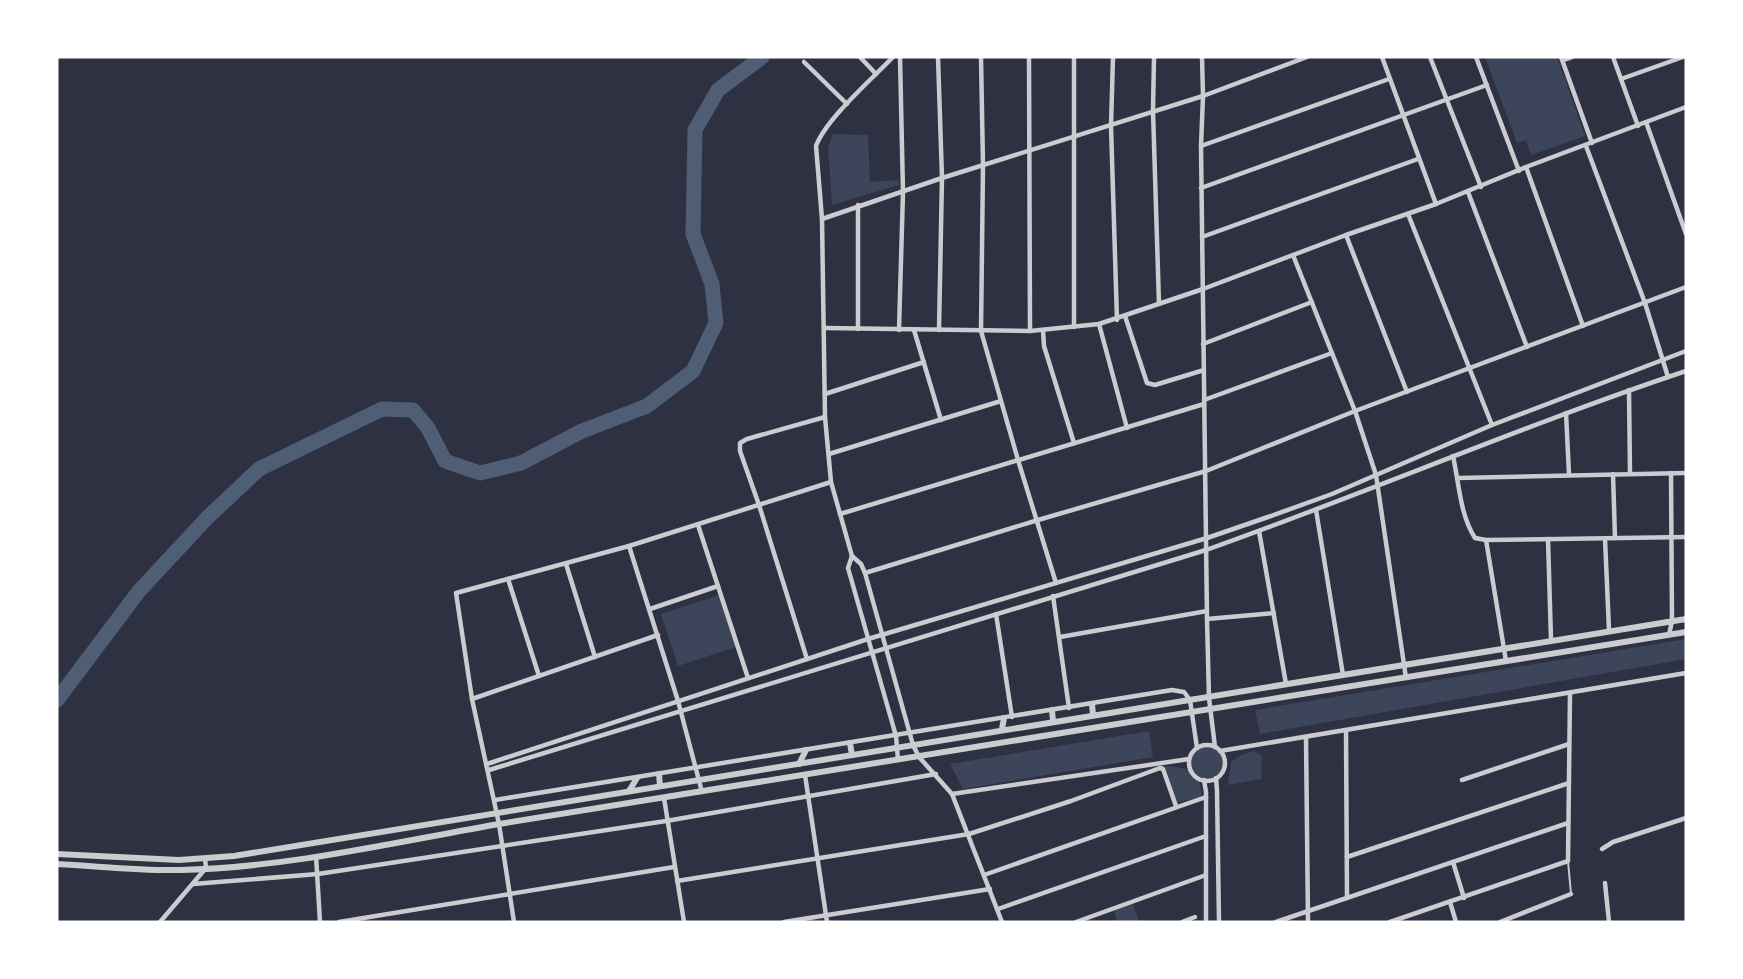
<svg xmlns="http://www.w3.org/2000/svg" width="1743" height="979" font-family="Quicksand,sans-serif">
  <rect width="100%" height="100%" fill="#2d3142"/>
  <g fill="#3c4559">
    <path d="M 1485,57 L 1557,57 L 1585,136 L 1531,155 L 1526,140 L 1517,143 Z"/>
    <path d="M 833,134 L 868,135 L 870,182 L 898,180 L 899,185 L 832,205 L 828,148 Z"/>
    <path d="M 719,595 L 736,647 L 678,666 L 661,614 Z"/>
    <path d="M 1686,639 L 1686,659 L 1260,734 L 1255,710 Z"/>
    <path d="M 1149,731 L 1153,757 L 963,789 L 950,764 Z"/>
    <circle cx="1207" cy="763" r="16"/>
    <path d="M 1254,751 L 1262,756 L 1261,779 L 1228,785 L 1231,762 L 1241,755 Z"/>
    <path d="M 1170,766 L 1187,769 L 1190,775 L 1199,782 L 1202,796 L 1177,803 L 1165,767 Z"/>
    <path d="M 1133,903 L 1139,922 L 1117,922 L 1114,910 Z"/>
  </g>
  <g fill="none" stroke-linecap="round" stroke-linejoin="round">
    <path stroke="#4f5d75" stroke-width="15" d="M 57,700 L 139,591 L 207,518 L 259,469 L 382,409 L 413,410 L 428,428 L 445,461 L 480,473 L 521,463 L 582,431 L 647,406 L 693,371 L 716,323 L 712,284 L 693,234 L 695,130 L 718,90 L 762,57"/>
    <path stroke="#caccd0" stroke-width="2" d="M 1568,861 L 1571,894"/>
    <g stroke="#caccd0" stroke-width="4.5">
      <path d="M 860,57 L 876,74"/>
      <path d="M 893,57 C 872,79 826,119 816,146 L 822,219 L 825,417 L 831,482 L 852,556 L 848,568 L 896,736 L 898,760"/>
      <path d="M 938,57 L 942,178 L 939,330"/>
      <path d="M 981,57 L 983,166 L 981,331 L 1018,460 L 1056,583"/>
      <path d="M 1029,57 L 1030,331"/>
      <path d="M 1074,57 L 1074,327"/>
      <path d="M 1113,57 L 1111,126 L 1117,320"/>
      <path d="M 1154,57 L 1153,111 L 1159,304"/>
      <path d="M 1202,57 L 1203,96 L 1201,146 L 1207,619 L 1209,698 L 1215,747"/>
      <path d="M 1382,57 L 1436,204"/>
      <path d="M 1430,57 L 1481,187"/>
      <path d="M 1476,57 L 1519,171"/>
      <path d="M 1561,57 L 1592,143"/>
      <path d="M 1613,57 L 1638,126"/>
      <path d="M 1563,60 L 1572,57"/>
      <path d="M 804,62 L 847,104"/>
      <path d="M 1621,79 L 1683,57"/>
      <path d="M 1646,122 L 1686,234"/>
      <path d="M 1201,146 L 1389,79"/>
      <path d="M 1586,146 L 1645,303 L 1668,377"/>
      <path d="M 1526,167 L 1583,326"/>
      <path d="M 1201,188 L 1487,85"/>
      <path d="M 1468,192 L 1527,347"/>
      <path d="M 858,205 L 858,329"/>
      <path d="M 1408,214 L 1492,425"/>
      <path d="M 822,219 L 942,178 L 1203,96 L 1307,57"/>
      <path d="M 1346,235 L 1407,392"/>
      <path d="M 1202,237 L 1418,159"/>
      <path d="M 1293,255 L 1355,411 L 1376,475 L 1406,678"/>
      <path d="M 1125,316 L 1147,383 L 1155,385 L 1204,370"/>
      <path d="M 1099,324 L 1127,428"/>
      <path d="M 825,328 L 1030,331 L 1099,324 L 1203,289 L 1346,235 L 1436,204 L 1526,167 L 1686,107"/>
      <path d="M 899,330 L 903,192 L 900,57"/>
      <path d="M 914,330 L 941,420"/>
      <path d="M 1043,330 L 1044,346 L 1074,443"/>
      <path d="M 1203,344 L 1312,302"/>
      <path d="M 1629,390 L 1630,474"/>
      <path d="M 825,394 L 924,362"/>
      <path d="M 1204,400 L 1332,353"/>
      <path d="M 1566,413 L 1569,474"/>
      <path d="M 829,454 L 1001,401"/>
      <path d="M 1453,456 C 1459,483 1460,515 1475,538 L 1486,540 L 1506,661"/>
      <path d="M 1613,474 L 1615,538"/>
      <path d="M 1458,478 L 1686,473"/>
      <path d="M 1316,510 L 1343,675"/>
      <path d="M 840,514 L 1204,404"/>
      <path d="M 698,525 L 748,678"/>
      <path d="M 1259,531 L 1286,684"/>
      <path d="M 1548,539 L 1551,640"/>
      <path d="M 1605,539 L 1609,630"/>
      <path d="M 1486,540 L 1686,537"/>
      <path d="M 629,546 L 678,701 L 702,792"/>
      <path d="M 852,556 L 861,564 L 865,573 L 913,745 L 919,757 L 952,794 L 1189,759"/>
      <path d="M 566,564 L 595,657"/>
      <path d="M 865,573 L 1038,520 L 1206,471 L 1355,411 L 1686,287"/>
      <path d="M 508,579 L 539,676"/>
      <path d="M 1053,596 L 1069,708"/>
      <path d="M 650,609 L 718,586"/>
      <path d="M 996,614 L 1012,717"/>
      <path d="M 1207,619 L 1274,613"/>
      <path d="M 1669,635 L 1672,621 L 1671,473"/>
      <path d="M 1060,637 L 1207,611"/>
      <path d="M 807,659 L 759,505 L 740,451 L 740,443 L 747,439 L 825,417"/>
      <path d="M 472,699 L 658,635"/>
      <path d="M 1346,730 L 1347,898"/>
      <path d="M 1306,737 L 1308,922"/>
      <circle cx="1207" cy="763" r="18"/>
      <path d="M 1220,751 L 1686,673"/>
      <path d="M 487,764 L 868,639 L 1207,538 L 1268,517 L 1332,494 L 1492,425 L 1686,351"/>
      <path d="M 489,770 L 1206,550 C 1367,493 1524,425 1686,371"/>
      <path d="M 805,775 L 827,922"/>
      <path d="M 1216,778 L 1217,791 L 1219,922"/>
      <path d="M 1204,780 L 1206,792 L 1206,922"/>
      <path d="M 1462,780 L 1569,744"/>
      <path d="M 952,794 L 1002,922"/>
      <path d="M 664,798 L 684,922"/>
      <path d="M 495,800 L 1172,690 L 1184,692 L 1190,700 L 1197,748"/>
      <path d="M 1602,849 L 1613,842 L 1686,818"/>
      <path d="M 316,856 L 320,922"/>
      <path d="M 1347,857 L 1569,783"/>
      <path d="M 1453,862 L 1464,898"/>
      <path d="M 984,875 L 1206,797"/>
      <path d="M 677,881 L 969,834 L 1071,801 L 1160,768 L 1163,769 L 1176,806"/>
      <path d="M 1605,883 L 1609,922"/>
      <path d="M 193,884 L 318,874 L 666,821 L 936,774"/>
      <path d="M 1450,902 L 1456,922"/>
      <path d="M 998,909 L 1206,836"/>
      <path d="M 160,922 L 206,868 L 205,858"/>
      <path d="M 339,922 L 674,867"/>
      <path d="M 514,922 L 499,824 L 472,699 L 456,593 L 629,546 L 831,482"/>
      <path d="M 784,922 L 990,889"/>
      <path d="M 1076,922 L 1206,875"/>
      <path d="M 1182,922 L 1195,917"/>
      <path d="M 1276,922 L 1568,823"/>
      <path d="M 1390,922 L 1568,861 L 1570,694"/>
      <path d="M 1500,922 L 1571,894"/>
    </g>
    <g stroke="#caccd0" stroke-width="6">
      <path d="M 1092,704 L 1093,715"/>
      <path d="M 1052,710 L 1053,721"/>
      <path d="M 1002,729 L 1004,718"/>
      <path d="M 850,743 L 852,755"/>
      <path d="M 799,764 L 806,750"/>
      <path d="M 659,774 L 660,786"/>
      <path d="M 629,791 L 637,778"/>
      <path d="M 57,854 L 179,860 L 234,856 L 1686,619"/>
      <path d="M 57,864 C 98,866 139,871 180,870 C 285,868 396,842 499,824 L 1686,632"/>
    </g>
  </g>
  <rect width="1743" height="979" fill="none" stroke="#ffffff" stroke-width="117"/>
</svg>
